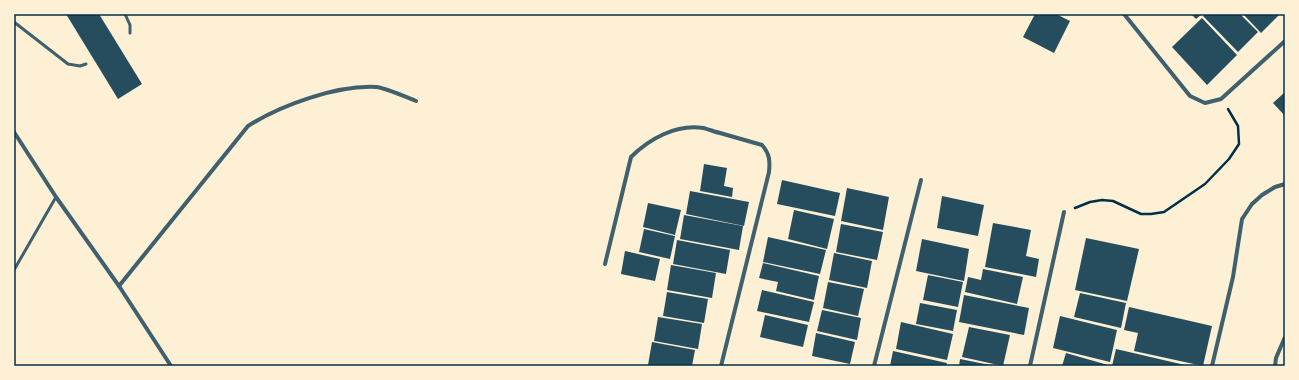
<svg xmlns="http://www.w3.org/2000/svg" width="1299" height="380" font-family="'Archivo Narrow',sans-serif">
  <rect width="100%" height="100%" fill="#fdf0d5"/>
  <g fill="#264d5e">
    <path d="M 66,14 L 99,14 L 142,84 L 118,99 Z"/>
    <path d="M 1035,14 L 1056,14 L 1070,21 L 1054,53 L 1023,37 Z"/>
    <path d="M 1191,14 L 1202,14 L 1196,19 Z"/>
    <path d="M 1205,14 L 1240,14 L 1258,32 L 1238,52 L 1203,16 Z"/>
    <path d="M 1243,14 L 1280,14 L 1261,33 Z"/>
    <path d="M 1202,18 L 1237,55 L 1207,85 L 1172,47 Z"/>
    <path d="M 1285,92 L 1285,116 L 1273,103 Z"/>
    <path d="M 704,164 L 727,168 L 724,186 L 733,188 L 732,197 L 700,191 Z"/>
    <path d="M 782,180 L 840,193 L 835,216 L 777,204 Z"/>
    <path d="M 847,188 L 889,197 L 883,230 L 841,221 Z"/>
    <path d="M 690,191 L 749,202 L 744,226 L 686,214 Z"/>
    <path d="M 942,196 L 984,205 L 978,236 L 937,228 Z"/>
    <path d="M 648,203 L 681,210 L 675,235 L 643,227 Z"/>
    <path d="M 794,210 L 834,219 L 827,249 L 788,239 Z"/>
    <path d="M 684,215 L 743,226 L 739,250 L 680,239 Z"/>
    <path d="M 993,223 L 1031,230 L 1026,256 L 1039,259 L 1036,277 L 985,267 Z"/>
    <path d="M 841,224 L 883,232 L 877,260 L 836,252 Z"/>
    <path d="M 644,229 L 675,236 L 670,259 L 639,252 Z"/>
    <path d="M 768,237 L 826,250 L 820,274 L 763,262 Z"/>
    <path d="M 1086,238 L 1139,249 L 1127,301 L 1075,290 Z"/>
    <path d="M 922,239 L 969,249 L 964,281 L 916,271 Z"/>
    <path d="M 677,240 L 730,250 L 726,274 L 673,264 Z"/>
    <path d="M 625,251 L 660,259 L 655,281 L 621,274 Z"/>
    <path d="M 834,253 L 872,261 L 867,288 L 829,280 Z"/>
    <path d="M 763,263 L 819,276 L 814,300 L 776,291 L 778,282 L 759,278 Z"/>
    <path d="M 671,265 L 716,273 L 712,298 L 667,290 Z"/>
    <path d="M 983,269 L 1023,277 L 1017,304 L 965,292 L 968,277 L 981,280 Z"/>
    <path d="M 928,275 L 963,282 L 958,307 L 923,300 Z"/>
    <path d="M 828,282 L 864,289 L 858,316 L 823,308 Z"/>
    <path d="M 762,290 L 814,302 L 809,322 L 757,311 Z"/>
    <path d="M 667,292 L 708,299 L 704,323 L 663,316 Z"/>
    <path d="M 1080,293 L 1126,303 L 1121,328 L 1074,317 Z"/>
    <path d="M 964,295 L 1029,308 L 1024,335 L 959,322 Z"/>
    <path d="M 920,303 L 957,310 L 953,331 L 916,324 Z"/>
    <path d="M 1129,307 L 1212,326 L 1203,366 L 1134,351 L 1138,333 L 1124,330 Z"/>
    <path d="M 822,310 L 861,318 L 857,340 L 817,331 Z"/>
    <path d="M 765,315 L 808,325 L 803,347 L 760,337 Z"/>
    <path d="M 1060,316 L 1117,330 L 1110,362 L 1053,348 Z"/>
    <path d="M 658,317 L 702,324 L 698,349 L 654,341 Z"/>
    <path d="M 901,322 L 953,334 L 947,360 L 896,349 Z"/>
    <path d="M 969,327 L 1010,335 L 1003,366 L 962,357 Z"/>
    <path d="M 816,333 L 855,342 L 850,364 L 812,356 Z"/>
    <path d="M 652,342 L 695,350 L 692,366 L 648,365 Z"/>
    <path d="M 1116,349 L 1185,365 L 1185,366 L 1112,366 Z"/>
    <path d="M 893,351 L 947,363 L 946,366 L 890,366 Z"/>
    <path d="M 1066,353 L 1108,365 L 1108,366 L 1062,366 Z"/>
    <path d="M 960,359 L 990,365 L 990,366 L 959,366 Z"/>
  </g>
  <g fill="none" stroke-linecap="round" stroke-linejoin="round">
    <path stroke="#003049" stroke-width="2.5" d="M 1075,208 L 1090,202 L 1102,200 L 1113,201 L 1141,214 L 1151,214 L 1164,212 L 1205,184 L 1229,159 L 1239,144 L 1238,126 L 1228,109"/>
    <g stroke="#3f606c" stroke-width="3">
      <path d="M 125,14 L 130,25 L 130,33"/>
      <path d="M 14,22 L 68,64 L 80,66 L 86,64"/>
      <path d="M 14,270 L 56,197"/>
    </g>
    <g stroke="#3f606c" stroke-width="4">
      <path d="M 1124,14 L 1190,96 L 1205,103 L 1221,99 L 1285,41"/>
      <path d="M 14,132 L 56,197 L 119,286 L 171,366"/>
      <path d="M 605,264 L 631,157 C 649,139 676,124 703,128 C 708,129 715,132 720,133 C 734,137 748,141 762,145 C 770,154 770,161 769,172 L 721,366"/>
      <path d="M 119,286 L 248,126 C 281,105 337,85 376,87 C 386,88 406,97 416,101"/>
      <path d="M 874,366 L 921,180"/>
      <path d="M 1030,366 L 1064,212"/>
      <path d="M 1212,366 L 1233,277 L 1242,219 L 1252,204 L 1262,195 L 1275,187 L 1285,184"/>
      <path d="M 1275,366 L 1276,358 L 1285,337"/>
    </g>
  </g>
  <rect width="1299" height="380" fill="none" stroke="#fdf0d5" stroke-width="30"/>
  <rect x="15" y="15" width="1269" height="350" fill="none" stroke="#003049" stroke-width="1.5"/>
</svg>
